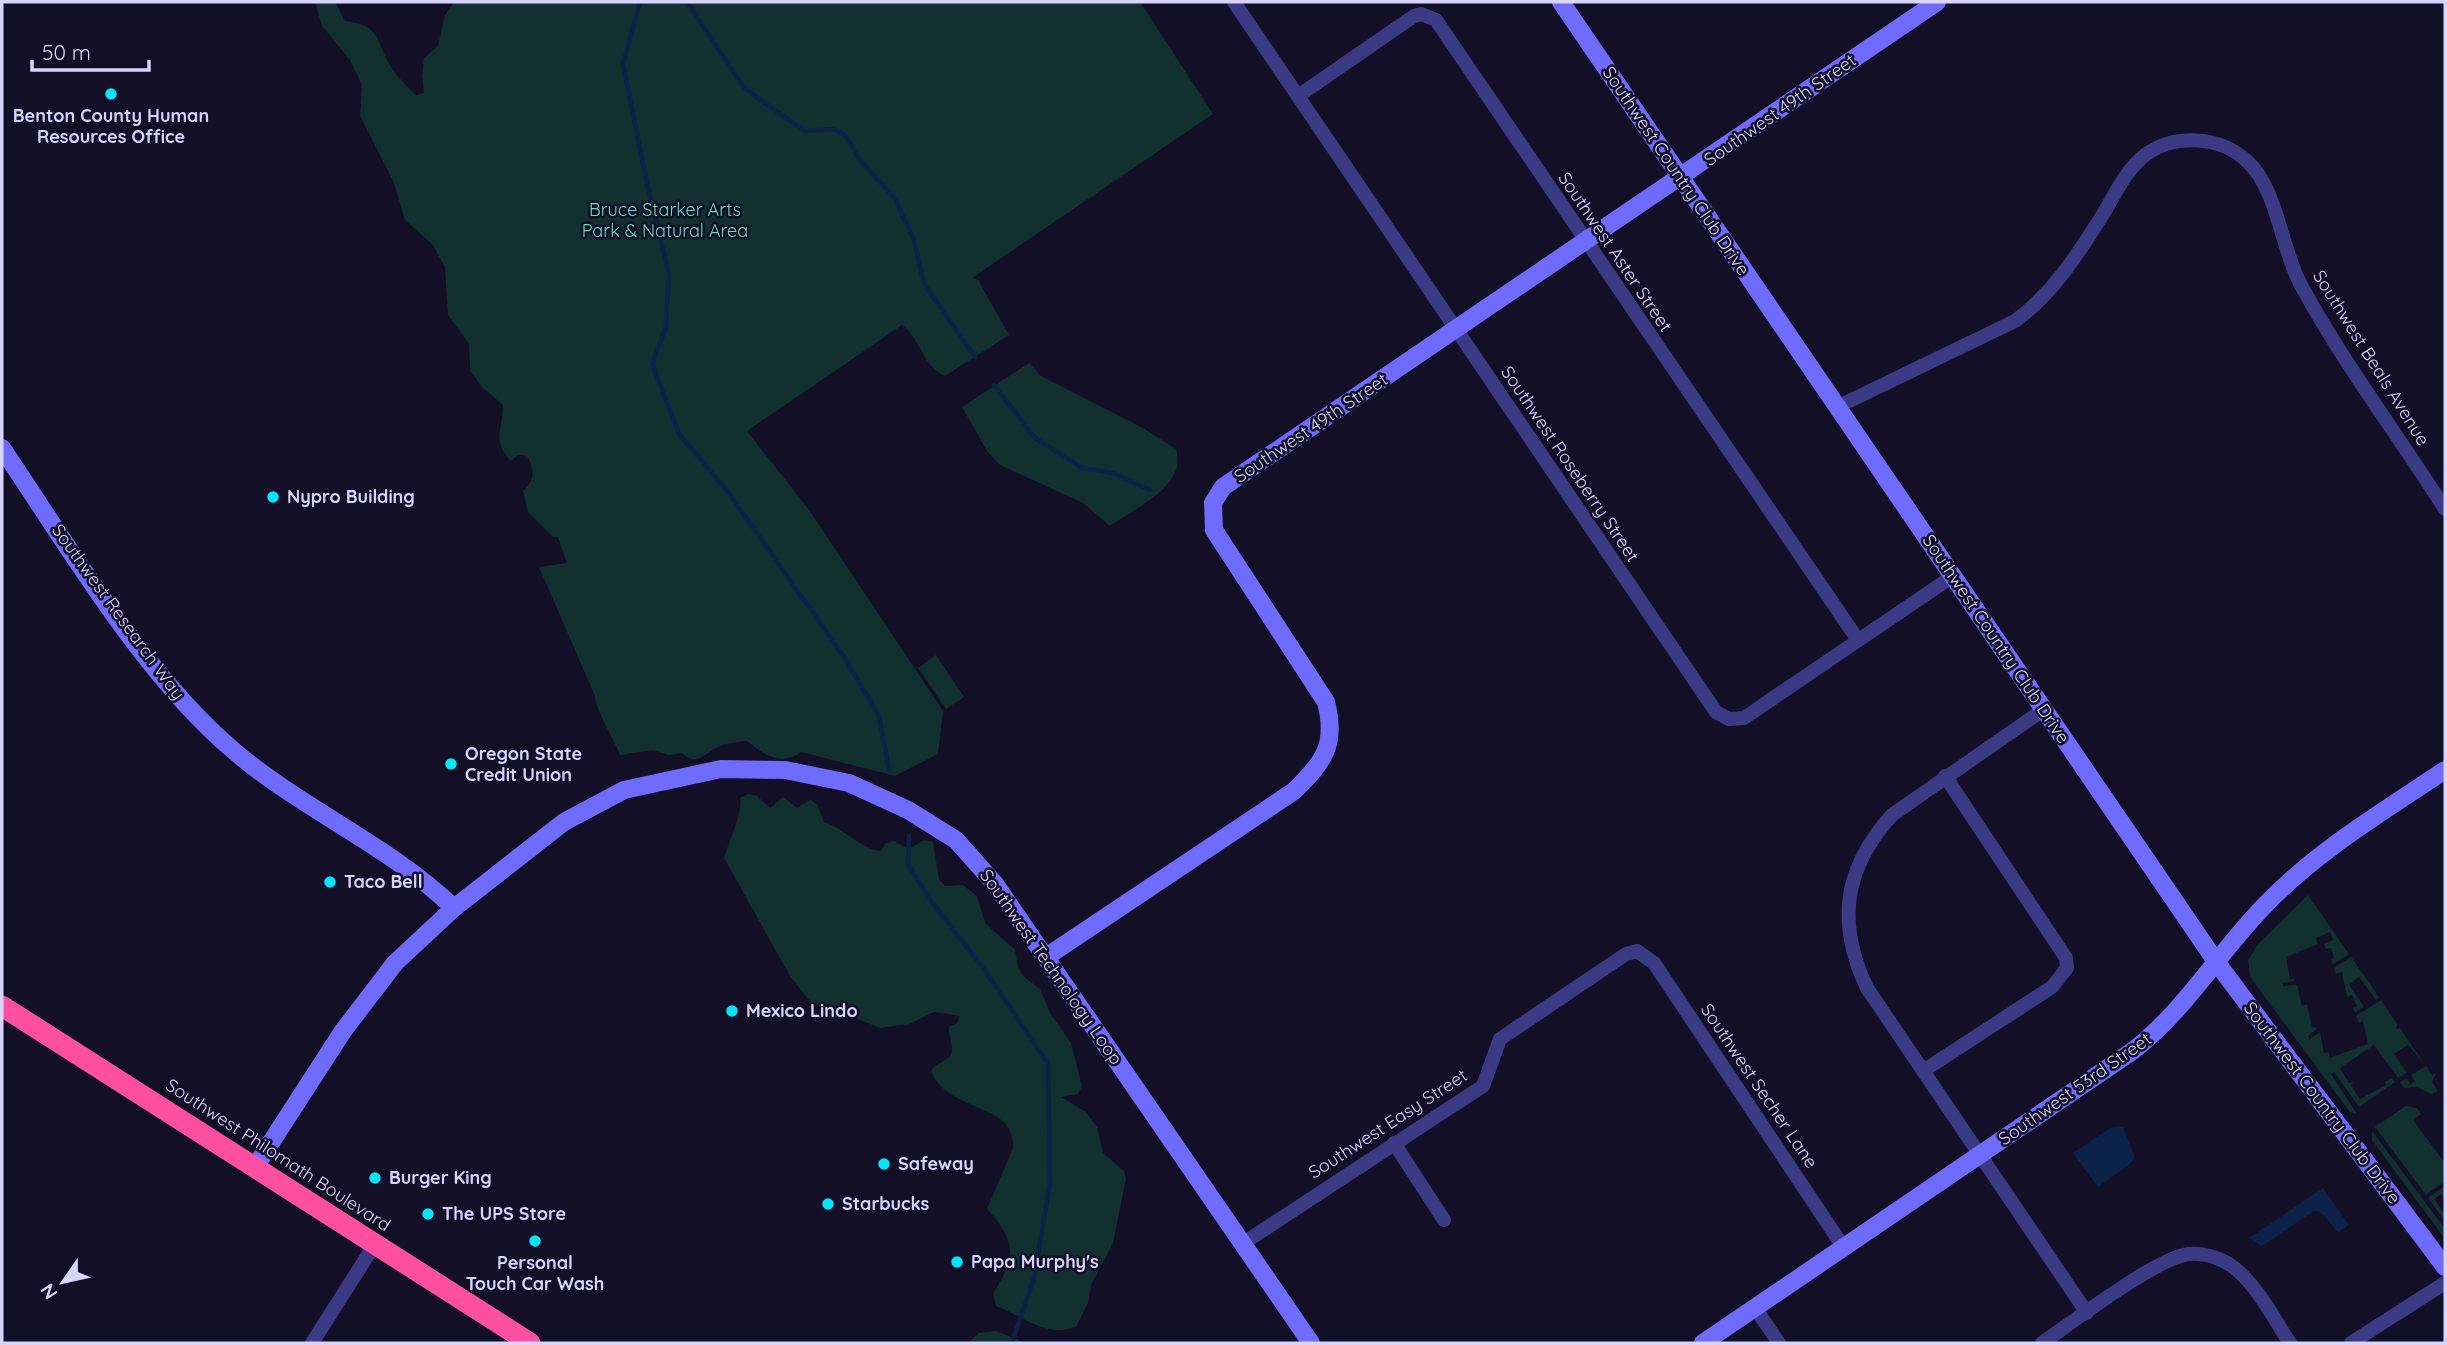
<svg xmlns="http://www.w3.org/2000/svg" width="2447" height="1345" font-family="Quicksand,sans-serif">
  <rect width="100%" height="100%" fill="#130f26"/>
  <g fill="#12302f">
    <path d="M 315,2 L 335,2 L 345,21 C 376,25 375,34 387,60 C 393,73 406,85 416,95 L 424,93 L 422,76 L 424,58 L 438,46 L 445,15 L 454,2 L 1140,2 L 1213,114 L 972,278 L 978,280 L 1009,335 L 945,376 C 922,366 921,339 902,325 L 747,431 L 809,510 L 943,711 L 938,754 L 895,776 L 801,752 C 781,767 763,754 747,741 C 737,742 726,743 718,747 C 703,754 697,767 682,753 L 668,755 L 653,750 L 620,755 C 614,739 596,711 595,696 L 539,567 L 567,563 L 558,537 L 553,537 L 528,512 L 523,491 C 535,480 535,470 527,456 L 518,455 L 511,461 C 491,440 503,430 503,405 L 482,387 L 470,371 L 469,344 L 448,315 L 445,267 L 432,244 L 405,220 L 394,183 L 360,116 L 362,85 L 350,60 L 322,26 Z"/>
    <path d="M 1029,363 L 1041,376 L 1143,428 L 1176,449 C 1187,487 1136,507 1110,526 L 1083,503 L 1000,465 L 987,451 L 962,407 Z"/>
    <path d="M 936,655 L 964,697 L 946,709 L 918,668 Z"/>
    <path d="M 748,794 L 757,796 L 770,808 L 783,797 L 797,808 L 810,800 L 817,804 L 824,822 C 845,829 861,849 881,851 L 886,843 L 894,841 L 909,849 L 924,840 L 933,842 L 939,879 L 945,886 L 963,885 L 977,896 L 985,923 L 1015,950 L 1018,968 L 1023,976 L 1040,989 L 1050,1013 L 1071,1043 L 1082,1086 L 1078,1094 L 1061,1097 L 1086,1112 L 1097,1127 L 1103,1153 L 1124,1171 L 1126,1179 L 1113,1243 L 1091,1285 L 1088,1303 L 1076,1327 C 1045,1338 1023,1316 996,1306 L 993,1294 C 1016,1256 1017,1242 987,1209 L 1013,1148 C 1016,1101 948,1114 931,1071 C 936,1062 950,1062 952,1051 C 953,1044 948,1035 949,1027 L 957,1023 L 960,1016 L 934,1012 L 909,1024 L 880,1028 L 843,1013 L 824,1009 L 808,999 L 790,976 L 724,858 C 729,841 743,813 740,798 Z"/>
    <path d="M 2308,895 L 2349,954 L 2333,964 L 2331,959 L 2334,958 L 2331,948 L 2326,949 L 2324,944 L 2333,940 L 2330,932 L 2316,938 L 2318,944 L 2286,957 L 2290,979 L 2294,978 L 2295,981 L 2283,983 L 2283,986 L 2297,985 L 2302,1006 L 2307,1004 L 2312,1027 L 2318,1028 L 2308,1036 L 2310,1039 L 2320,1032 L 2324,1053 L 2328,1052 L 2330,1058 L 2368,1044 L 2363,1021 L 2359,1023 L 2356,1016 L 2381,1000 L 2397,1024 L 2396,1029 L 2400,1028 L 2423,1062 L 2408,1045 L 2394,1054 L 2407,1073 L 2398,1078 L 2374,1045 L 2340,1068 L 2349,1083 L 2353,1083 L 2351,1085 L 2360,1099 L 2386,1085 L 2385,1082 L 2392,1078 L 2395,1082 L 2359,1107 L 2334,1072 L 2331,1074 L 2357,1114 L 2350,1112 L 2250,977 L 2248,960 L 2258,944 Z"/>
    <path d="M 2351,957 L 2379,997 L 2376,1000 L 2359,977 L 2349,985 L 2364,1007 L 2355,1012 L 2353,1008 L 2357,1006 L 2352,995 L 2347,997 L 2342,972 L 2336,974 L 2334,968 Z"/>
    <path d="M 2426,1066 L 2432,1075 L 2436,1073 L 2432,1082 L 2438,1091 L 2432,1094 L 2416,1087 L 2404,1088 L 2400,1082 L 2407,1078 L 2411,1084 L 2415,1081 L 2411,1075 Z"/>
    <path d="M 2406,1106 L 2417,1108 L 2421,1114 L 2413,1120 L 2445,1163 L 2445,1181 L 2426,1195 L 2375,1127 Z"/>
    <path d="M 2372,1131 L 2445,1229 L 2445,1239 L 2372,1140 Z"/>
    <path d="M 2445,1186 L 2445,1199 L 2441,1194 L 2434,1199 L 2443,1212 L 2445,1210 L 2445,1221 L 2428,1198 Z"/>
    <path d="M 996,1331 L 1026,1343 L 968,1343 L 979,1333 Z"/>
  </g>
  <g fill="#0c2248">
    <path d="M 2123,1127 L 2135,1157 L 2130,1164 L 2098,1187 L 2073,1153 L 2110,1128 Z"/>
    <path d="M 2323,1188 L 2349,1225 L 2339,1232 C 2330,1227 2326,1211 2314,1211 L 2262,1246 L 2249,1238 Z"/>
  </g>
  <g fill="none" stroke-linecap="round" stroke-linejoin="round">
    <g stroke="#0c2248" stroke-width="4.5">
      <path d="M 640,2 L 623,64 L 646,179 L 669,274 L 666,327 L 652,364 L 679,434 L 728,492 L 844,657 L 879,716 L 889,770"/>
      <path d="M 687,2 L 745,89 L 805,131 L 833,129 L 846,136 L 859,159 L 895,199 L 914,240 L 924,284 L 975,357"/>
      <path d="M 994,385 L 1035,438 L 1082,468 L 1113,473 L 1150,490"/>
      <path d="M 909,836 L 908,864 L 931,901 L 984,969 L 1048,1064 L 1050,1183 L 1034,1278 L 1012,1343"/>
    </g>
    <g stroke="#3d3a85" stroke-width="14">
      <path d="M 1234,2 L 1716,712 L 1729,719 L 1744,718 L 1953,576"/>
      <path d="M 1298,96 L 1414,16 L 1421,14 L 1436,20 L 1858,640"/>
      <path d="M 1837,407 L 2015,321 C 2055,292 2079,252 2105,211 C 2116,192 2127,169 2145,155 C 2175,133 2220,136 2247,161 C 2278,189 2281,250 2302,287 C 2344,364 2398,435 2445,509"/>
      <path d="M 2043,710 L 1892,815 C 1844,868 1836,922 1867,988 L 2087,1313"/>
      <path d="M 1923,1071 L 2052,987 L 2067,968 L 2066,958 L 1945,776"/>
      <path d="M 1394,1143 L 1444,1220"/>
      <path d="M 1242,1244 L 1483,1086 L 1500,1039 L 1626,954 L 1637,951 L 1654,963 L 1844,1248"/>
      <path d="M 1755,1308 L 1779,1343"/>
      <path d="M 312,1343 L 375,1244"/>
      <path d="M 2042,1343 C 2073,1322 2155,1259 2188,1254 C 2204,1252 2225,1259 2237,1270 C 2259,1289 2274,1319 2290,1343"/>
      <path d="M 2351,1343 L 2445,1283"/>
    </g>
    <g stroke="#6f6bff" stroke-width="18">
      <path d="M 1561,2 L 2217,963 L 2445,1267"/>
      <path d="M 2,448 C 69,547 143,674 234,751 C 303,810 389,845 454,908"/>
      <path d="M 1046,957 L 1294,791 C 1324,762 1337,744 1326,702 L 1214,530 L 1213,503 L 1223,487 L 1937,2"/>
      <path d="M 255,1167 L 343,1031 L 395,963 L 454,908 L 564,822 L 624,790 L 721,769 L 785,770 L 849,783 L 908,810 L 956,840 L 995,884 L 1311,1343"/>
      <path d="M 1703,1343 L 2134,1050 C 2187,1008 2219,952 2266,904 C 2318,850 2384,811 2445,770"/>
    </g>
    <path stroke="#ff4fa3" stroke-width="21" d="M 2,1006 L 530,1343"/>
  </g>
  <g fill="#00e5ff" stroke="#130f26" stroke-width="2.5">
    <circle cx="111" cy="94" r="7"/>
    <circle cx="273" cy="497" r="7"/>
    <circle cx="451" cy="764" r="7"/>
    <circle cx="330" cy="882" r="7"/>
    <circle cx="732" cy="1011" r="7"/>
    <circle cx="884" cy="1164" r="7"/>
    <circle cx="375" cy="1178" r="7"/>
    <circle cx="828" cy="1204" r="7"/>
    <circle cx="428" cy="1214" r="7"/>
    <circle cx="535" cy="1241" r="7"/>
    <circle cx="957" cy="1262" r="7"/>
  </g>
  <g text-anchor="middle" stroke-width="5" stroke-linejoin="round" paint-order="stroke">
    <g font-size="18" fill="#d9d4ff" stroke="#130f26">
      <text transform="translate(1780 110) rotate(-35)" y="6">Southwest 49th Street</text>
      <text transform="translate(1676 171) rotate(56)" y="6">Southwest Country Club Drive</text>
      <text transform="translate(1615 252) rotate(56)" y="6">Southwest Aster Street</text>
      <text transform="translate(2371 358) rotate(58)" y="6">Southwest Beals Avenue</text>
      <text transform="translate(1311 428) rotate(-34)" y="6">Southwest 49th Street</text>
      <text transform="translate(1570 464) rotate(56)" y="6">Southwest Roseberry Street</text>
      <text transform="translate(118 612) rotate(54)" y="6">Southwest Research Way</text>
      <text transform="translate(1996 639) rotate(56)" y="6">Southwest Country Club Drive</text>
      <text transform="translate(1051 967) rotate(55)" y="6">Southwest Technology Loop</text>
      <text transform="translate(1759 1086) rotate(56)" y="6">Southwest Secher Lane</text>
      <text transform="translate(2075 1089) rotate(-35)" y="6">Southwest 53rd Street</text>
      <text transform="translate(2322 1103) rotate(53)" y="6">Southwest Country Club Drive</text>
      <text transform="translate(1388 1124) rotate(-33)" y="6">Southwest Easy Street</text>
      <text transform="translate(278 1155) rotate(33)" y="6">Southwest Philomath Boulevard</text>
    </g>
    <g font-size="18" font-weight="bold" fill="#d9d4ff" stroke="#130f26" text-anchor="start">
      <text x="111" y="122" text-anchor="middle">Benton County Human<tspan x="111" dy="21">Resources Office</tspan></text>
      <text x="287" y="503">Nypro Building</text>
      <text x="465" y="760">Oregon State<tspan x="465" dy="21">Credit Union</tspan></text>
      <text x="344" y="888">Taco Bell</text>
      <text x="746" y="1017">Mexico Lindo</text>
      <text x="898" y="1170">Safeway</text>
      <text x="389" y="1184">Burger King</text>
      <text x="842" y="1210">Starbucks</text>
      <text x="442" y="1220">The UPS Store</text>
      <text x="971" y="1268">Papa Murphy's</text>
      <text x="535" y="1269" text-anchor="middle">Personal<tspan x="535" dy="21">Touch Car Wash</tspan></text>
    </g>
    <g font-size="18" fill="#5fe0c0" stroke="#130f26">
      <text x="665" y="216">Bruce Starker Arts<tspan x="665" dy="21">Park &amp; Natural Area</tspan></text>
    </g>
  </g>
  <rect width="2447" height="1345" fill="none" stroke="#d9d4ff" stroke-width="7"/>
  <g transform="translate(63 1282) rotate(236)" stroke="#130f26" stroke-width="5" paint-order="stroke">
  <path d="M0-5L12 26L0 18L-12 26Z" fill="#d9d4ff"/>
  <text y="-10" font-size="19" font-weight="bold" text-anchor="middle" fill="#d9d4ff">N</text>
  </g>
  <path d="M32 60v10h117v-10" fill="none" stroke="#d9d4ff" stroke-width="3.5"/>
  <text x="42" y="60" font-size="21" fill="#d9d4ff" stroke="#130f26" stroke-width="5" paint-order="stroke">50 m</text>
</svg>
